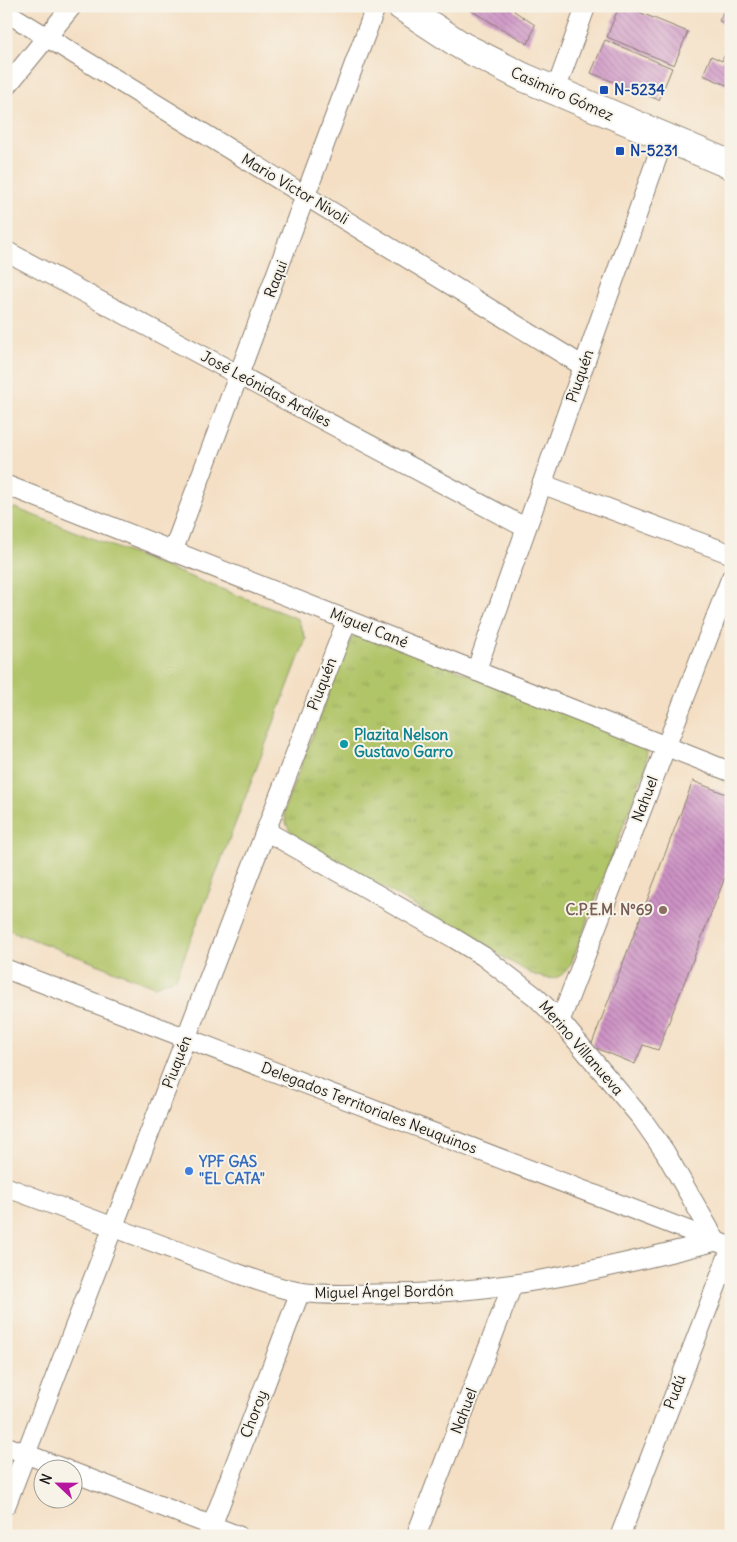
<svg xmlns="http://www.w3.org/2000/svg" width="737" height="1542" font-family="Delius,sans-serif">
  <defs>
    <pattern id="park-tufts" width="24" height="20" patternUnits="userSpaceOnUse" patternTransform="scale(1.25)"><rect width="24" height="20" fill="#b0c468"/><path d="M3 7l-1-3M5 7V3M7 7l1-3M15 17l-1-3M17 17v-4M19 17l1-3" fill="none" stroke="#97a85a"/></pattern>
    <pattern id="building-back-hatch" width="6" height="6" patternUnits="userSpaceOnUse" patternTransform="scale(1.25)"><rect width="6" height="6" fill="#cd92c5"/><path d="M-1 5l2 2M0 0l6 6M5-1l2 2" fill="none" stroke="#a6769f"/></pattern>
  </defs>
  <rect width="100%" height="100%" fill="#f7f3e8"/>
  <filter id="ink" filterUnits="userSpaceOnUse"><feTurbulence type="fractalNoise" baseFrequency=".02" numOctaves="2"/><feDisplacementMap in="SourceGraphic" scale="10" xChannelSelector="R" yChannelSelector="G"/><feConvolveMatrix kernelMatrix="1 2 1 2 8 2 1 2 1" color-interpolation-filters="sRGB"/></filter>
  <filter id="wash" filterUnits="userSpaceOnUse"><feTurbulence type="fractalNoise" baseFrequency=".0096" numOctaves="4" result="noise"/><feDisplacementMap in="SourceGraphic" scale="20" xChannelSelector="R" yChannelSelector="G"/><feGaussianBlur stdDeviation="1.12" result="paint"/><feColorMatrix in="noise" values="0 0 0 0 0 0 0 0 0 0 0 0 0 0 0 0 0 1.4 0 .05"/><feComposite in="paint" operator="in"/></filter>
  <g filter="url(#wash)">
    <rect width="100%" height="100%" fill="#f4dfc4"/>
    <path fill="#b0c468" stroke="#667042" d="M 15,508 L 298,619 L 306,639 L 176,978 L 154,986 L 6,929 L 6,511 Z"/>
    <path fill="url(#park-tufts)" stroke="#667042" d="M 365,633 L 642,743 L 647,751 L 645,769 L 571,964 C 559,982 549,981 530,973 L 301,840 C 287,831 284,823 285,807 L 346,647 L 351,639 Z"/>
    <g id="blocks">
      <g fill="url(#building-back-hatch)">
        <path d="M 471,6 L 516,6 L 514,11 L 535,25 L 528,44 L 470,10 Z"/>
        <path d="M 619,6 L 624,6 L 688,32 L 674,65 L 607,37 Z"/>
        <path d="M 726,6 L 731,6 L 731,26 L 719,21 Z"/>
        <path d="M 605,40 L 672,68 L 659,100 L 591,73 Z"/>
        <path d="M 711,56 L 722,61 L 724,56 L 731,58 L 731,87 L 703,75 Z"/>
        <path d="M 693,781 L 731,796 L 731,862 L 658,1050 L 643,1045 L 635,1064 L 591,1046 Z"/>
      </g>
    </g>
  </g>
  <g filter="url(#ink)">
    <use href="#blocks" fill-opacity="0" stroke="#887e70" stroke-width="1"/>
    <g fill="none" stroke-linecap="round" stroke-linejoin="round">
      <g stroke="#887e70" stroke-width="21">
        <g id="minor">
          <path d="M 6,12 L 583,366"/>
          <path d="M 6,87 L 72,6"/>
          <path d="M 555,92 L 586,6"/>
          <path d="M 6,251 L 526,528"/>
          <path d="M 542,484 L 731,554"/>
          <path d="M 6,485 L 731,772"/>
          <path d="M 173,551 L 376,6"/>
          <path d="M 476,671 L 664,138"/>
          <path d="M 6,969 L 731,1247"/>
          <path d="M 560,1021 L 731,578"/>
          <path d="M 6,1187 L 231,1271 C 253,1279 276,1288 300,1292 C 324,1296 351,1294 376,1294 C 494,1295 602,1270 716,1241 L 665,1152 L 642,1119 L 560,1021 L 536,997 L 483,956 L 452,937 L 266,831"/>
          <path d="M 6,1446 L 67,1470"/>
          <path d="M 72,1472 L 239,1536"/>
          <path d="M 6,1505 L 347,620"/>
          <path d="M 208,1536 L 300,1292"/>
          <path d="M 416,1536 L 512,1286"/>
          <path d="M 620,1536 L 731,1248"/>
        </g>
      </g>
      <g stroke="#887e70" stroke-width="30">
        <path id="primary" d="M 401,6 L 462,46 L 523,77 L 731,165"/>
      </g>
      <use href="#minor" stroke="#fff" stroke-width="19"/>
      <use href="#primary" stroke="#fff" stroke-width="28"/>
    </g>
  </g>
  <g fill="#1a4fb4" stroke="#f7f3e8" stroke-width="2">
    <rect x="599" y="85" width="10" height="10" rx="2.5"/>
    <rect x="615" y="146" width="10" height="10" rx="2.5"/>
  </g>
  <circle fill="#0f9aa8" stroke="#f7f3e8" stroke-width="2" cx="344" cy="744" r="5"/>
  <circle fill="#8d6e63" stroke="#f7f3e8" stroke-width="2" cx="663" cy="910" r="5"/>
  <circle fill="#3f7fe0" stroke="#f7f3e8" stroke-width="2" cx="189" cy="1171" r="5"/>
  <g text-anchor="middle" stroke-width="4" stroke-linejoin="round" paint-order="stroke">
    <g font-size="15" font-weight="bold" fill="#164399" stroke="#f7f3e8" text-anchor="start">
      <text x="614" y="95">N-5234</text>
      <text x="630" y="156">N-5231</text>
    </g>
    <g font-size="15" fill="#1c1c1c" stroke="#f7f3e8">
      <text transform="translate(562 94) rotate(24)" y="5">Casimiro Gómez</text>
      <text transform="translate(295 189) rotate(31)" y="5">Mario Víctor Nívoli</text>
      <text transform="translate(276 279) rotate(-69)" y="5">Raqui</text>
      <text transform="translate(580 376) rotate(-71)" y="5">Piuquén</text>
      <text transform="translate(266 389) rotate(28)" y="5">José Leónidas Ardiles</text>
      <text transform="translate(369 628) rotate(22)" y="5">Miguel Cané</text>
      <text transform="translate(322 684) rotate(-69)" y="5">Piuquén</text>
      <text transform="translate(645 799) rotate(-69)" y="5">Nahuel</text>
      <text transform="translate(581 1048) rotate(49)" y="5">Merino Villanueva</text>
      <text transform="translate(177 1062) rotate(-69)" y="5">Piuquén</text>
      <text transform="translate(369 1108) rotate(21)" y="5">Delegados Territoriales Neuquinos</text>
      <text transform="translate(384 1292) rotate(-1)" y="5">Miguel Ángel Bordón</text>
      <text transform="translate(675 1392) rotate(-69)" y="5">Pudú</text>
      <text transform="translate(464 1411) rotate(-69)" y="5">Nahuel</text>
      <text transform="translate(254 1414) rotate(-69)" y="5">Choroy</text>
    </g>
    <g font-size="15" font-weight="bold" fill="#0d838f" stroke="#f7f3e8" text-anchor="start">
      <text x="354" y="740">Plazita Nelson<tspan x="354" dy="17">Gustavo Garro</tspan></text>
    </g>
    <g font-size="15" font-weight="bold" fill="#785e54" stroke="#f7f3e8" text-anchor="end">
      <text x="653" y="915">C.P.E.M. Nº69</text>
    </g>
    <g font-size="15" font-weight="bold" fill="#366cbe" stroke="#f7f3e8" text-anchor="start">
      <text x="199" y="1167">YPF GAS<tspan x="199" dy="17">"EL CATA"</tspan></text>
    </g>
  </g>
  <rect width="737" height="1542" fill="none" stroke="#f7f3e8" stroke-width="25"/>
  <g transform="translate(58 1484) rotate(292)"><circle r="24" fill="#f7f3e8" stroke="#9f9d96"/>
  <path d="M0-4L9 19L0 12L-9 19Z" fill="#b5179e"/>
  <text y="-8" font-size="14" font-weight="bold" text-anchor="middle" fill="#1c1c1c">N</text>
  </g>
</svg>
